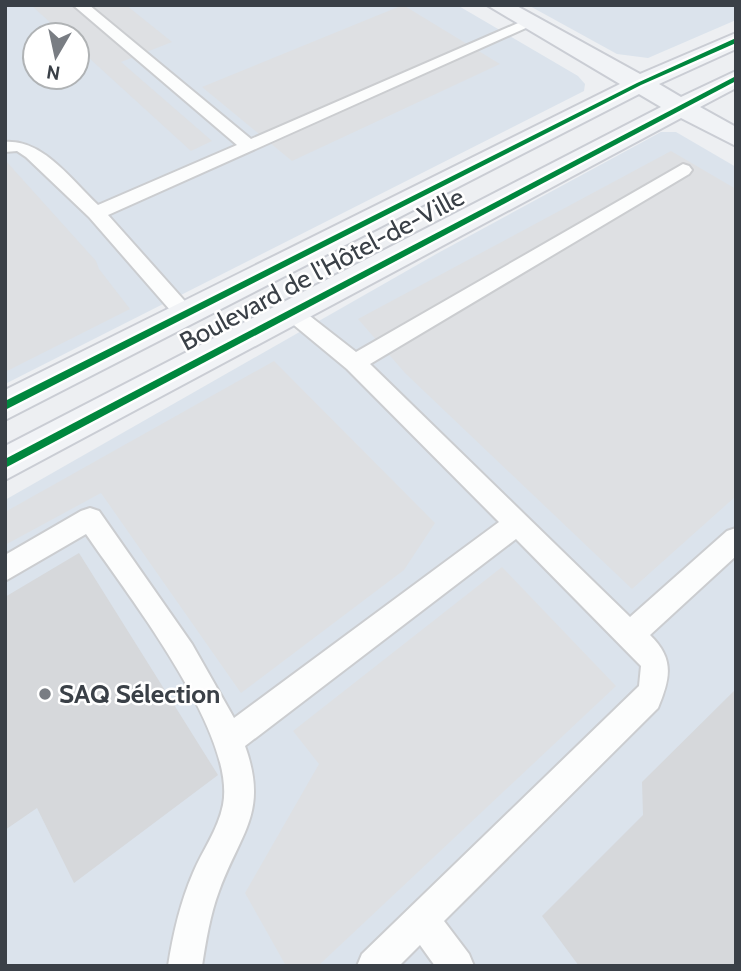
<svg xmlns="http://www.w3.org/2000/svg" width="741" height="971" font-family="Cabin,sans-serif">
  <rect width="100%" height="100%" fill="#edeff2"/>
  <g fill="#dbe3ec" fill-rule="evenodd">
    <path d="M 5,5 L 457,5 L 578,76 L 585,84 L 584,91 L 5,384 ZM 35,35 L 77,35 L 77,77 L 35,77 Z"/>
    <path d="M 528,5 L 736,5 L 736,20 L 648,58 L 617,54 Z"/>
    <path d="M 661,132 L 676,132 L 736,167 L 736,966 L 5,966 L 5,500 L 438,253 Z"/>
  </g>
  <g fill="#dee0e3">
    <path d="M 31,5 L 126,5 L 172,42 L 121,62 L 212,141 L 191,151 L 77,47 L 77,35 L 64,35 Z"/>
    <path d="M 403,5 L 500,64 L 292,161 L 202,87 Z"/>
    <path d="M 671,151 L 736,189 L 736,496 L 632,589 L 405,373 L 358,319 Z"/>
    <path d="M 5,160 L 96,261 L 99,269 L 130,309 L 5,372 Z"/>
    <path d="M 274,361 L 435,523 L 404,570 L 241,693 L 101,493 L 5,545 L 5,512 Z"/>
    <path d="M 502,567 L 616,686 L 318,966 L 286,966 L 245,893 L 319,764 L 293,731 Z"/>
  </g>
  <g fill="#d6d8db">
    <path d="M 79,553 L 218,775 L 74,883 L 37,808 L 5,830 L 5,597 Z"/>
    <path d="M 736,689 L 736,966 L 579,966 L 542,916 L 643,815 L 642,782 Z"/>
  </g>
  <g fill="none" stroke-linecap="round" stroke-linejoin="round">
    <g stroke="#cbcdd0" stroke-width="4">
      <g id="lane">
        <path d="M 73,5 L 89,5 L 251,139 L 525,20 L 535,20 L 537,23 L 108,215 L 191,308 L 194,313 L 191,318 L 177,318 L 89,217 L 26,157 L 17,151 L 5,152 L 5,142 C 43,139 72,181 98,205 L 237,145 Z"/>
        <path d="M 683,164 L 689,166 L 692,170 L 689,174 L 370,364 L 630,617 L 727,531 L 736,528 L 736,556 L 650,635 C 675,659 670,679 658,708 L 444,921 L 469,954 L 474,966 L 435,966 L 420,945 L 399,966 L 357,966 L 362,954 L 639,686 L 641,666 L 516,539 L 245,746 C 269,813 240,833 219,891 C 210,915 206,941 202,966 L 168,966 C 173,934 180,903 193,873 C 202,851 218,830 223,805 C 237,734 127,594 86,534 L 5,581 L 5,555 L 81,511 L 90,508 L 99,511 L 192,644 L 234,718 L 499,522 L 347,369 L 283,316 L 280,311 L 283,306 L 297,306 L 356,352 Z"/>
      </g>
    </g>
    <g stroke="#cacdd4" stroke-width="4">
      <path id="secondary" d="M 487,5 L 515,5 L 640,74 L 736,33 L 736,49 L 659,84 L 681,97 L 736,71 L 736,88 L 700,107 L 736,127 L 736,146 L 681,118 L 5,480 L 5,446 L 661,107 L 639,94 L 5,420 L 5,390 L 620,84 Z"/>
    </g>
    <use href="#lane" fill="#fcfdfd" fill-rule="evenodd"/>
    <use href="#secondary" fill="#f1f3f6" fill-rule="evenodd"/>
    <g stroke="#fff" stroke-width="5">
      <g id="cycleway">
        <path d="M 736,38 L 736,43 L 641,85 L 5,410 L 5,401 L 637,83 Z"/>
        <path d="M 736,76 L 736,81 L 5,468 L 5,459 Z"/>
      </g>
    </g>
    <use href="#cycleway" fill="#00873e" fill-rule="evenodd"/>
  </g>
  <circle fill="#797d83" stroke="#fff" stroke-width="2.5" cx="45" cy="694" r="7"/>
  <g text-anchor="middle" stroke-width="5" stroke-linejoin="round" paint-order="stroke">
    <g font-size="26" fill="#3a4047" stroke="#fff">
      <text transform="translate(322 269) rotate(-28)" y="9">Boulevard de l'Hôtel-de-Ville</text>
    </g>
    <g font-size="26" font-weight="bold" fill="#3a4047" stroke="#fff" text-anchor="start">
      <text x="59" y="703">SAQ Sélection</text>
    </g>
  </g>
  <rect width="741" height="971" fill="none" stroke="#3a4047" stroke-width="14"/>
  <g transform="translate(56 56) rotate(189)"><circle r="33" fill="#ffffff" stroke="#b0b3b5" stroke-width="2"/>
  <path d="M0-5L12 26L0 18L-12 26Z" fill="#797d83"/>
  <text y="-10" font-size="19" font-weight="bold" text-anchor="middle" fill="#3a4047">N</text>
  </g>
</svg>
